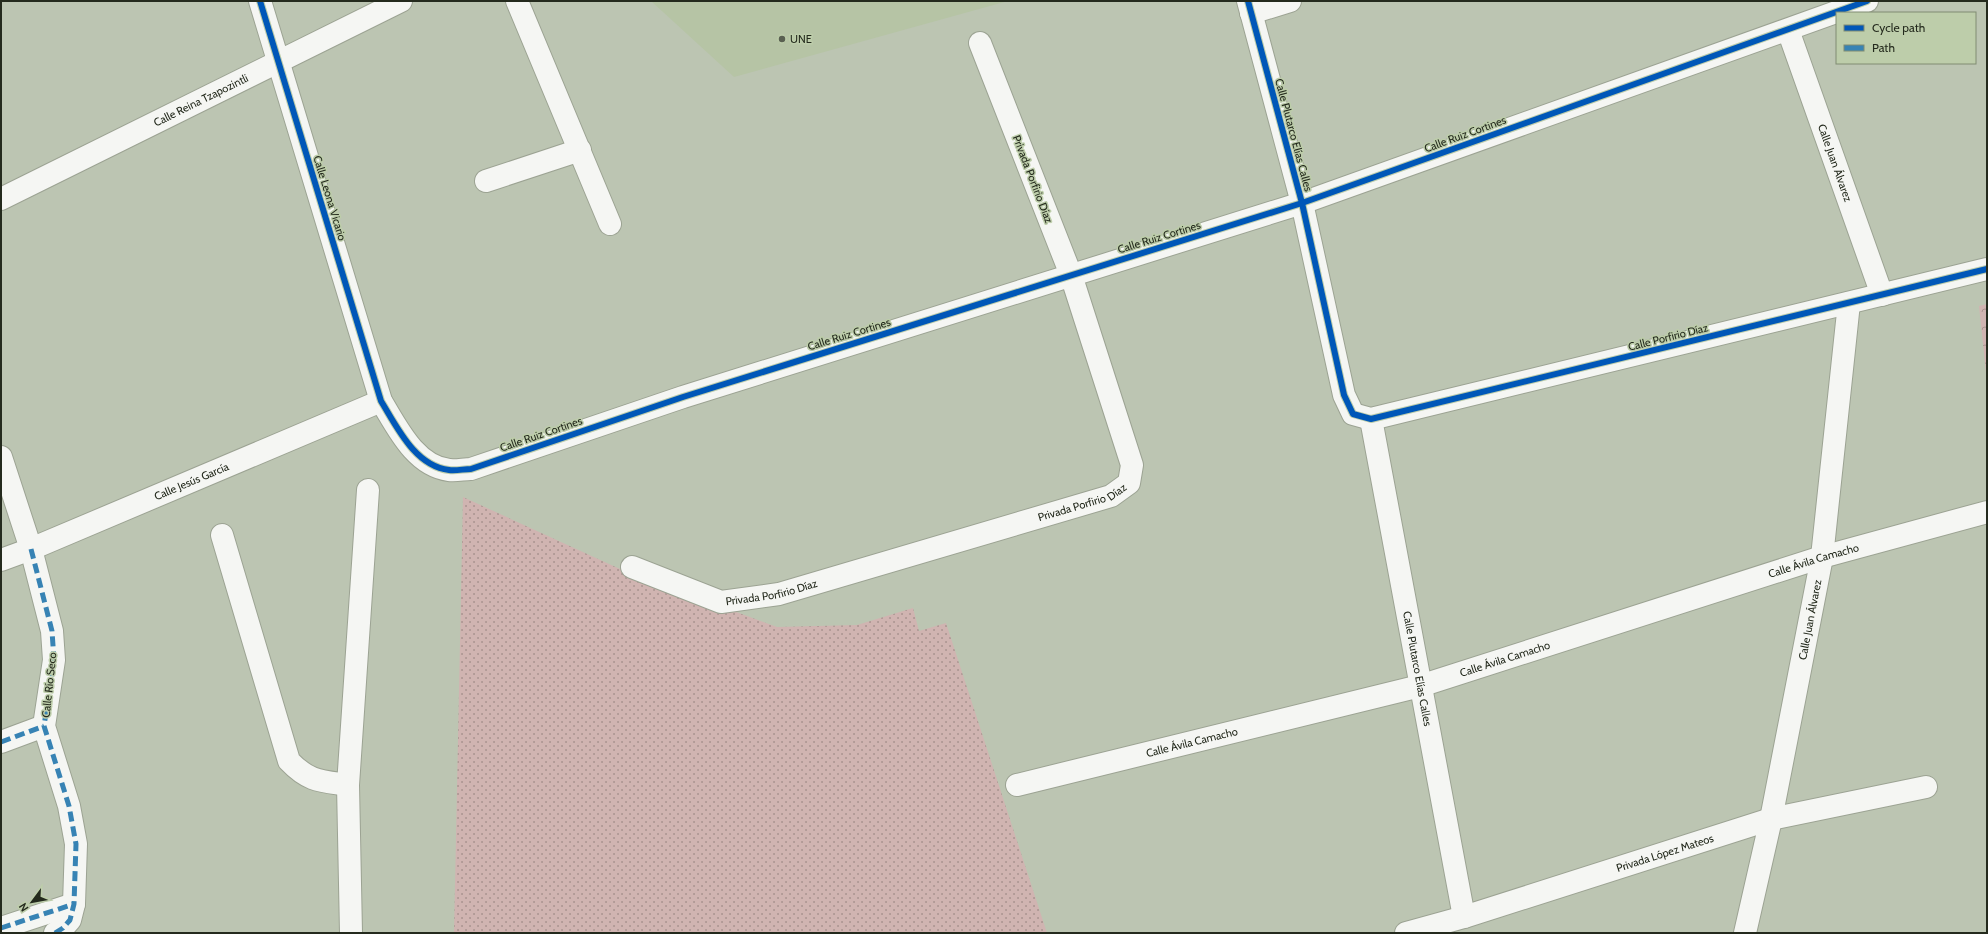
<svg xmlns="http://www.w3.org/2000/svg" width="1988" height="934" font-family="Cabin,sans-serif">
  <defs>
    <pattern id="grass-dots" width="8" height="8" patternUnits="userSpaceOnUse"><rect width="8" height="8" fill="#d0b4b1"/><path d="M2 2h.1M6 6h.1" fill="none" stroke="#a9938f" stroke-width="1.8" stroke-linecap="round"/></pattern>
    <pattern id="park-crowns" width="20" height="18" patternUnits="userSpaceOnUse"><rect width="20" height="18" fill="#d0b4b1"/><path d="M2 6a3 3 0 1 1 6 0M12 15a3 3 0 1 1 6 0" fill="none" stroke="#a9938f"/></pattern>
  </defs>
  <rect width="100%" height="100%" fill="#bcc5b2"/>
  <path fill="#b6c4a5" d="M 651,1 L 1008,1 L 734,77 Z"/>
  <path fill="url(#grass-dots)" d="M 463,497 L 620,569 L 777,627 L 857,625 L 913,608 L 919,631 L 946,623 L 1047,933 L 454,933 Z"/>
  <path fill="url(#park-crowns)" d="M 1987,304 L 1987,382 L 1979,306 Z"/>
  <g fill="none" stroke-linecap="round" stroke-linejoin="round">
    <g stroke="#9ca393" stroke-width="24">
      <g id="minor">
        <path d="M 260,1 L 381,401 C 397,427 415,466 449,470 C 456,471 464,469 471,469 L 683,397 L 1302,203 L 1867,1"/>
        <path d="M 517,1 L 610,224"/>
        <path d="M 1248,1 L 1302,203 L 1344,395 L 1353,414 L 1371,419 L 1987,269"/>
        <path d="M 1251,13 L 1290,1"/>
        <path id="s1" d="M 1788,30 L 1882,295"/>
        <path d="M 486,181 L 580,150"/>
        <path id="s2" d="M 1,199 L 401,1"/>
        <path id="s3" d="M 1371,419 L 1464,917"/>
        <path d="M 1,457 L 31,549 L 52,631 L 54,660 L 44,726 L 69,806 L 76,844 L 74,904 L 70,920 L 63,928 L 55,933"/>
        <path d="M 222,535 L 289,761 C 309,782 321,781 348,785"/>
        <path id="s4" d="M 1,560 L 31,549 L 381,401"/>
        <path id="s5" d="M 632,567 L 721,602 L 779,594 L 1111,496 L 1129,483 L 1132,465 L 1071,275 L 980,43"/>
        <path d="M 1,742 L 44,726"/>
        <path id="s6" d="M 1017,785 L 1420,686 L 1822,557 L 1987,512"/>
        <path d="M 1,928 L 74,904"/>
        <path d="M 351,933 L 348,785 L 368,490"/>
        <path id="s7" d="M 1406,933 L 1464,917 L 1771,819 L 1926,787"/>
        <path id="s8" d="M 1745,933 L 1771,819 L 1822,557 L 1849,303"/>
      </g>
    </g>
    <use href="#minor" stroke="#f5f6f3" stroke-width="22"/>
    <g stroke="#3783b4" stroke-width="5" stroke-dasharray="10 5" stroke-linecap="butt">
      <path d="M 31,549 L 52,631 L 54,660 L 44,726 L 69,806 L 76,844 L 74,904 L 70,920 L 63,928 L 55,933"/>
      <path d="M 1,742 L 44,726"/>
      <path d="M 1,928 L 74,904"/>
    </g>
    <g stroke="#bdcdaa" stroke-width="8">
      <g id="cycleway">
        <path d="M 260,1 L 381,401 C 397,427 415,466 449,470 C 456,471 464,469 471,469 L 683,397 L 1302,203 L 1867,1"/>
        <path d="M 1248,1 L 1302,203 L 1344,395 L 1353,414 L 1371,419 L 1987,269"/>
      </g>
    </g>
    <use href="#cycleway" stroke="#0057b8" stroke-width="6"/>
  </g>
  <circle fill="#596051" stroke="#bdcdaa" stroke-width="1.5" cx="782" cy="39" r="4"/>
  <g text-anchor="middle" stroke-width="3" stroke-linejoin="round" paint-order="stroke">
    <g font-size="11" fill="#242a1d" stroke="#bdcdaa" text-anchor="start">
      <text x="790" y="43">UNE</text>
    </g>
    <g font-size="11" fill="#242a1d" stroke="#bdcdaa">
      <text dy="4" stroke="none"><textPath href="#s2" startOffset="223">Calle Reina Tzapozintli</textPath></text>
      <text transform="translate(1465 134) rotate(-20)" y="4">Calle Ruiz Cortines</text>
      <text transform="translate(1294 135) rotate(75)" y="4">Calle Plutarco Elías Calles</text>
      <text dy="4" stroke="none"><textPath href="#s1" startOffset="141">Calle Juan Álvarez</textPath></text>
      <text transform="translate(1033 179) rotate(69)" y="4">Privada Porfirio Díaz</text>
      <text transform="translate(330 198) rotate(73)" y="4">Calle Leona Vicario</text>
      <text transform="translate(1159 237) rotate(-17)" y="4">Calle Ruiz Cortines</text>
      <text transform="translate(849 334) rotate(-17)" y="4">Calle Ruiz Cortines</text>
      <text transform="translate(1668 337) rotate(-14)" y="4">Calle Porfirio Díaz</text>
      <text transform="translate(541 434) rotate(-19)" y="4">Calle Ruiz Cortines</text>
      <text dy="4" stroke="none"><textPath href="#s4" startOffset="206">Calle Jesús García</textPath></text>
      <text dy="4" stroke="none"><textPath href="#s5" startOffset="471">Privada Porfirio Díaz</textPath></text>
      <text dy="4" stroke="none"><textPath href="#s6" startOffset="828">Calle Ávila Camacho</textPath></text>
      <text dy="4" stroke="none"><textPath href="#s5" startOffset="147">Privada Porfirio Díaz</textPath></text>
      <text dy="4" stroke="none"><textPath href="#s8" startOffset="320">Calle Juan Álvarez</textPath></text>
      <text dy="4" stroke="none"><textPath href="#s6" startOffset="504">Calle Ávila Camacho</textPath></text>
      <text dy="4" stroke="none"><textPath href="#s3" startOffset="254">Calle Plutarco Elías Calles</textPath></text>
      <text transform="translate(49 685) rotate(-84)" y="4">Calle Río Seco</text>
      <text dy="4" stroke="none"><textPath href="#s6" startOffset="180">Calle Ávila Camacho</textPath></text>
      <text dy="4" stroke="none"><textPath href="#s7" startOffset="271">Privada López Mateos</textPath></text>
    </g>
  </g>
  <rect width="1988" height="934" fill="none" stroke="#242a1d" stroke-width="4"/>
  <rect x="1836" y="12" width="140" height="52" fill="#bdcdaa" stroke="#808c72"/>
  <rect x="1844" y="25" width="20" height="6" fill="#0057b8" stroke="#808c72"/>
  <text x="1872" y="32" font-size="12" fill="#242a1d">Cycle path</text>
  <rect x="1844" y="45" width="20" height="6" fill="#3783b4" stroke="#808c72"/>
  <text x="1872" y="52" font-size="12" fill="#242a1d">Path</text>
  <g transform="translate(32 902) rotate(238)" stroke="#bdcdaa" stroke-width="3" paint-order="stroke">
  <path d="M0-3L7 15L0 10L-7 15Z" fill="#242a1d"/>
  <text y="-6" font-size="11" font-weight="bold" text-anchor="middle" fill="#242a1d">N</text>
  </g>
</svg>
